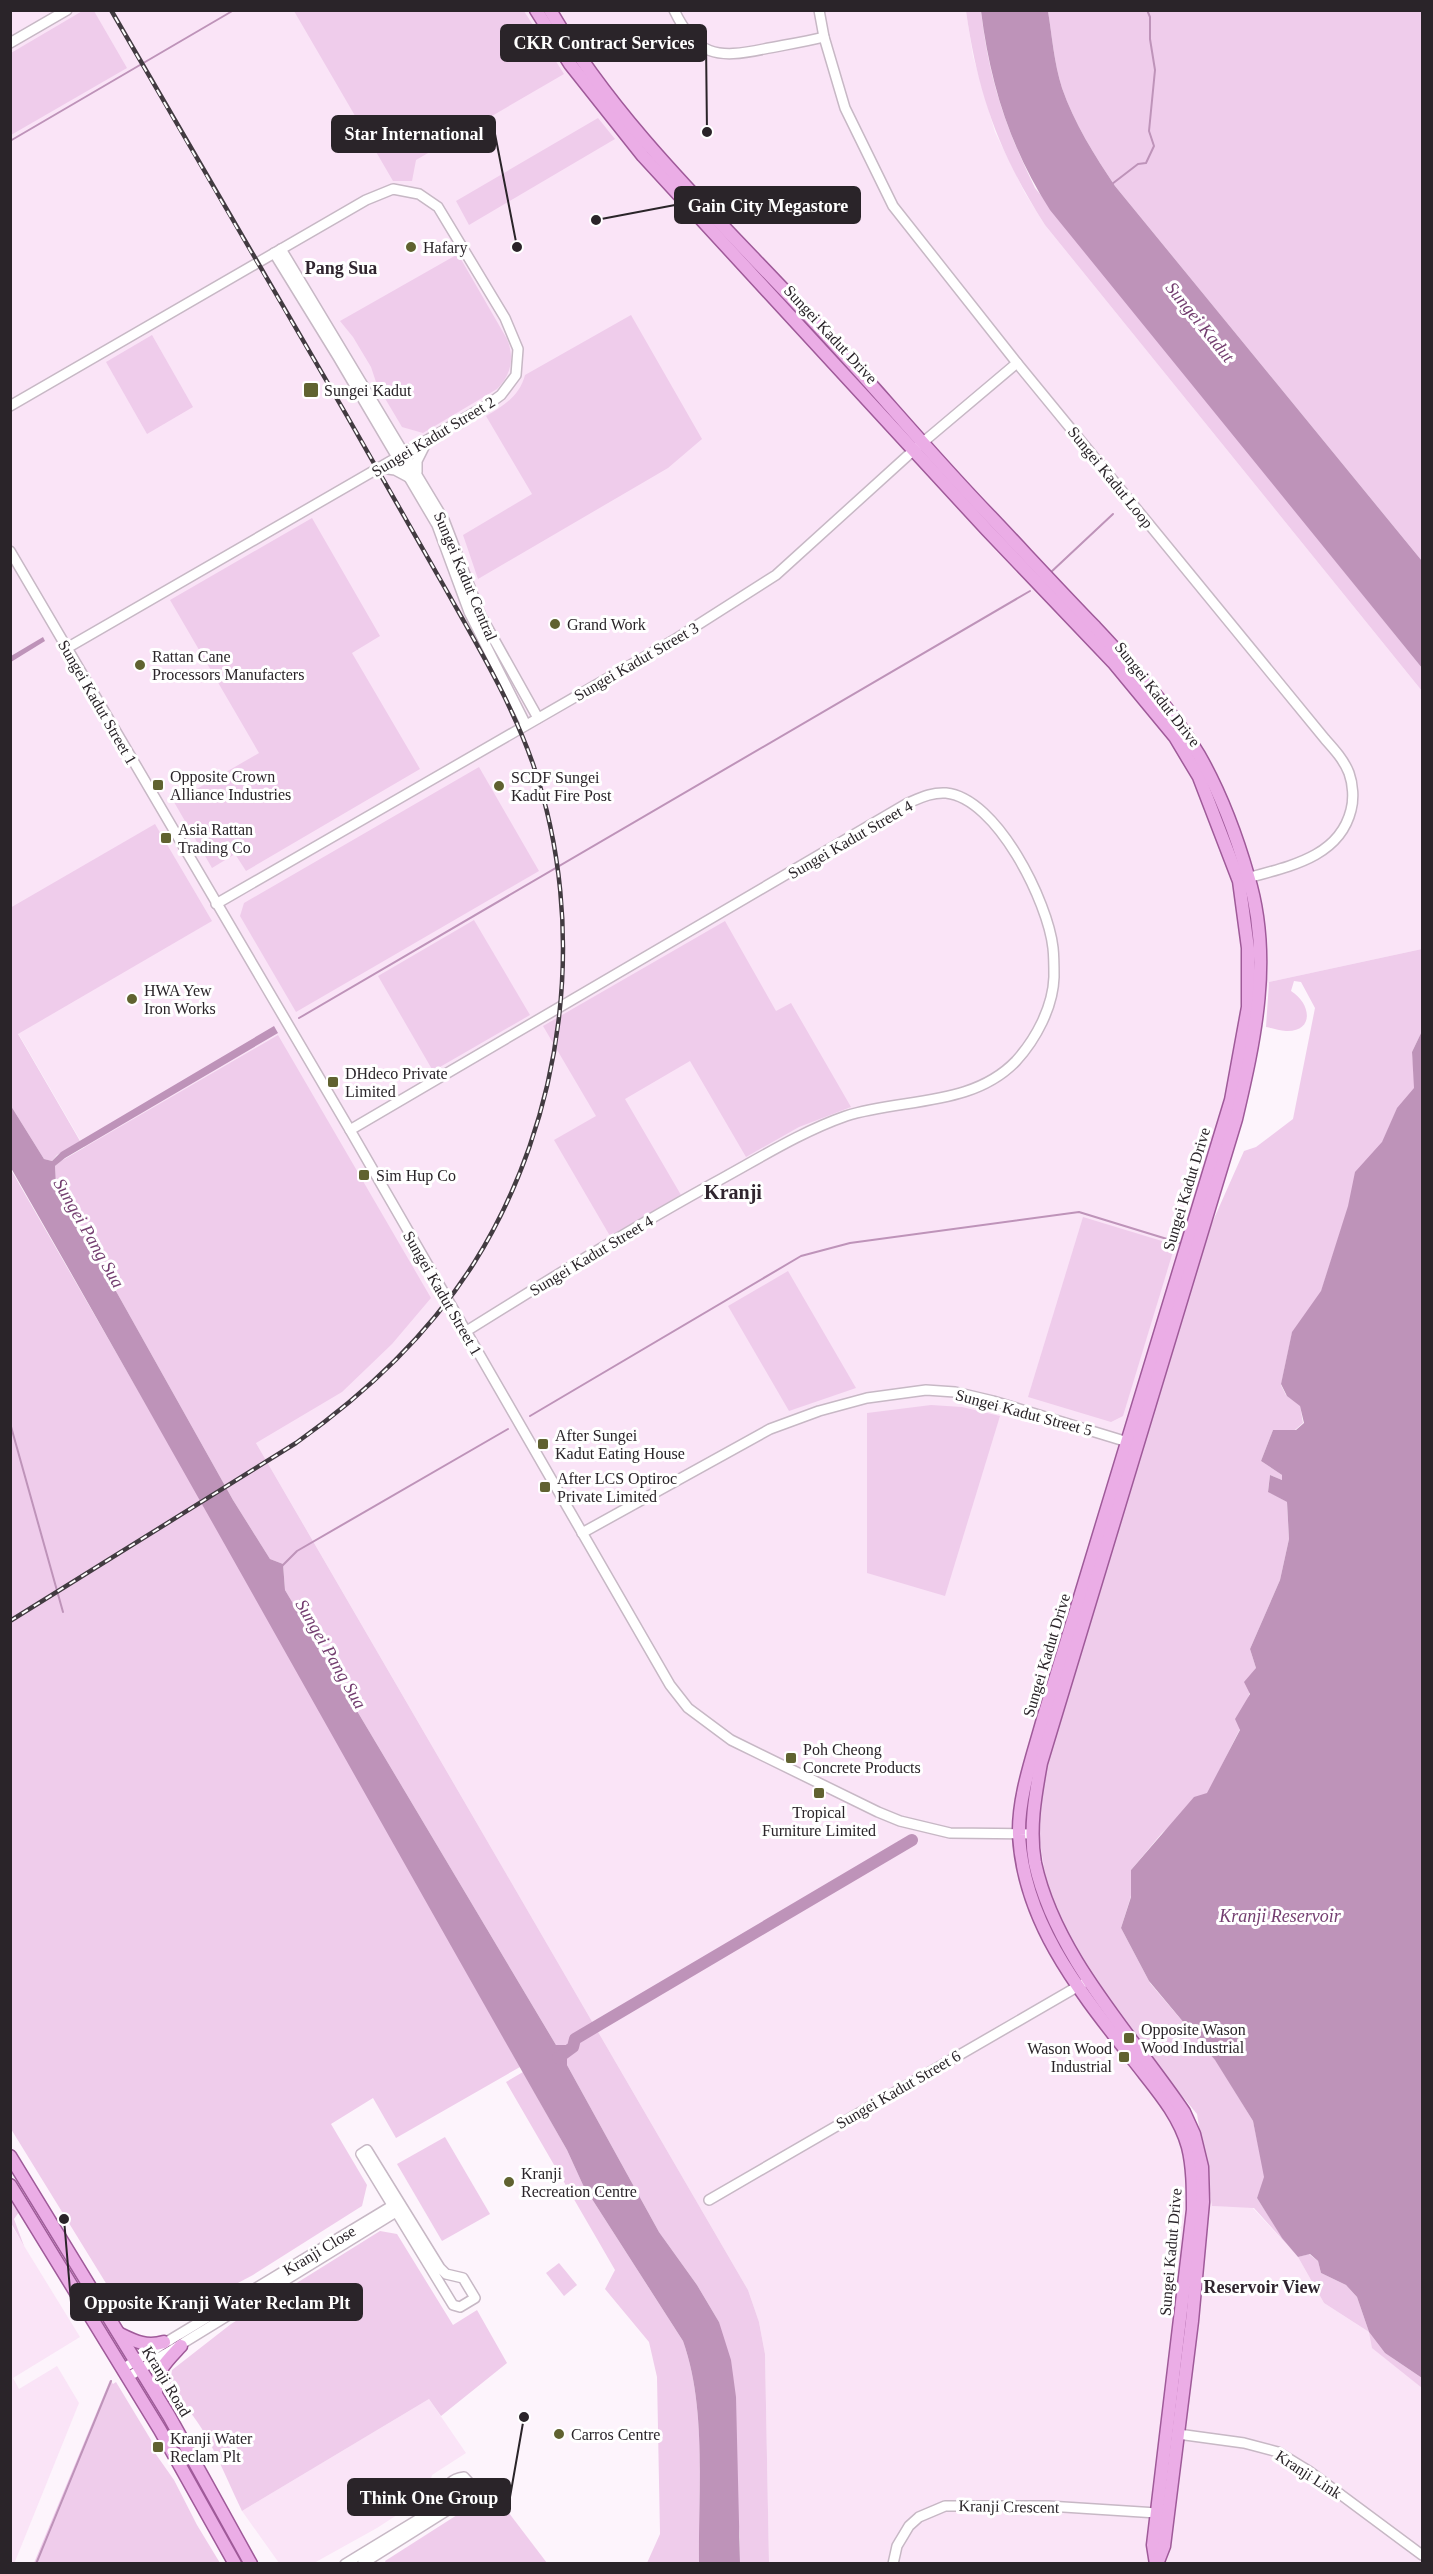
<svg xmlns="http://www.w3.org/2000/svg" width="1433" height="2574" font-family="'Times New Roman',serif">
  <rect width="100%" height="100%" fill="#fdf4fc"/>
  <g fill="#fae4f7">
    <path d="M 11,11 L 966,11 L 973,56 L 995,132 L 1025,193 L 1045,225 L 1422,691 L 1422,949 L 1269,982 L 1037,1823 L 1051,1911 L 1088,1982 L 1194,2115 L 1212,2206 L 1252,2207 L 1298,2257 L 1324,2303 L 1369,2332 L 1408,2376 L 1422,2388 L 1422,2563 L 769,2563 L 765,2354 L 759,2322 L 748,2290 L 11,1021 Z"/>
    <path d="M 10,2223 L 80,2337 L 13,2378 L 19,2389 L 57,2366 L 79,2403 L 14,2564 L 10,2563 Z"/>
    <path d="M 429,2399 L 466,2453 L 432,2475 L 426,2496 L 377,2528 L 314,2563 L 279,2563 L 242,2511 Z"/>
  </g>
  <g fill="#efcceb">
    <path d="M 84,10 L 94,11 L 127,68 L 11,135 L 11,53 Z"/>
    <path d="M 294,11 L 524,11 L 564,74 L 416,160 L 412,181 L 393,181 Z"/>
    <path d="M 966,11 L 981,11 C 989,79 1005,126 1035,188 L 1422,668 L 1422,691 L 1045,225 C 999,153 978,95 966,11 Z"/>
    <path d="M 1048,11 L 1422,11 L 1422,561 L 1115,186 C 1095,156 1074,123 1062,88 C 1054,63 1052,36 1048,11 Z"/>
    <path d="M 598,118 L 615,139 L 469,225 L 456,201 Z"/>
    <path d="M 458,254 L 507,339 C 515,358 511,375 497,389 L 423,433 L 402,427 L 377,385 L 371,367 L 353,337 L 340,321 Z"/>
    <path d="M 631,315 L 702,439 L 668,468 L 478,579 L 463,535 L 532,494 L 486,416 C 504,406 520,395 525,375 Z"/>
    <path d="M 152,335 L 193,407 L 147,434 L 106,362 Z"/>
    <path d="M 312,518 L 380,636 L 352,653 L 420,769 L 246,871 L 235,854 L 212,868 L 174,802 L 259,753 L 170,600 Z"/>
    <path d="M 479,767 L 539,871 L 296,1012 L 240,916 L 244,903 Z"/>
    <path d="M 155,824 L 212,921 L 18,1034 L 80,1141 L 57,1155 L 52,1161 L 44,1159 L 11,1106 L 10,908 Z"/>
    <path d="M 474,920 L 530,1015 L 433,1071 L 378,976 Z"/>
    <path d="M 725,921 L 776,1011 L 791,1003 L 851,1107 L 799,1127 L 746,1157 L 690,1061 L 625,1099 L 681,1195 L 610,1236 L 554,1140 L 596,1116 L 543,1026 Z"/>
    <path d="M 1422,949 L 1422,1031 L 1412,1052 L 1415,1088 L 1397,1109 L 1382,1143 L 1349,1205 L 1321,1292 L 1292,1333 L 1281,1385 L 1286,1395 L 1300,1405 L 1303,1423 L 1295,1430 L 1273,1430 L 1261,1461 L 1282,1475 L 1282,1480 L 1270,1475 L 1268,1491 L 1287,1502 L 1289,1539 L 1280,1580 L 1250,1649 L 1256,1668 L 1240,1729 L 1208,1793 L 1162,1833 L 1131,1870 L 1131,1896 L 1121,1928 L 1150,1983 L 1217,2062 L 1253,2121 L 1265,2177 L 1257,2198 L 1282,2237 L 1298,2257 L 1309,2254 L 1318,2261 L 1321,2273 L 1346,2285 L 1357,2297 L 1369,2332 L 1385,2353 L 1422,2378 L 1422,2388 L 1372,2348 L 1369,2332 L 1324,2303 L 1298,2257 L 1254,2208 L 1212,2206 L 1197,2114 L 1087,1981 L 1051,1911 L 1037,1824 L 1049,1757 L 1185,1284 L 1244,1151 L 1256,1147 L 1293,1119 L 1315,1008 L 1301,982 L 1294,981 L 1291,991 C 1311,1003 1315,1032 1286,1031 C 1279,1031 1272,1028 1266,1027 L 1269,982 Z"/>
    <path d="M 278,1035 L 431,1298 L 392,1344 L 342,1392 L 256,1443 L 748,2290 L 759,2322 L 765,2354 L 769,2563 L 740,2563 L 740,2537 L 719,2322 L 697,2285 L 659,2232 L 567,2065 L 567,2057 L 572,2053 L 568,2045 L 556,2045 L 285,1590 L 283,1564 L 270,1559 L 233,1500 L 56,1184 L 55,1166 L 61,1161 Z"/>
    <path d="M 10,1168 L 217,1528 L 520,2067 L 396,2138 L 373,2098 L 331,2124 L 367,2185 L 362,2206 L 253,2275 L 170,2319 L 129,2309 L 112,2293 L 11,2129 Z"/>
    <path d="M 1083,1217 L 1175,1245 L 1123,1416 L 1111,1422 L 1028,1397 Z"/>
    <path d="M 788,1271 L 856,1388 L 789,1411 L 728,1306 Z"/>
    <path d="M 931,1405 L 962,1407 L 1000,1416 L 945,1596 L 867,1573 L 867,1413 Z"/>
    <path d="M 523,2072 L 567,2150 L 583,2185 L 683,2341 C 707,2408 698,2492 699,2563 L 647,2563 L 660,2534 L 657,2377 L 649,2342 L 605,2289 L 615,2270 L 506,2082 Z"/>
    <path d="M 445,2137 L 490,2214 L 442,2241 L 397,2164 Z"/>
    <path d="M 11,2197 L 19,2212 L 14,2219 L 24,2246 L 11,2223 Z"/>
    <path d="M 380,2231 L 397,2234 L 453,2325 L 477,2310 L 507,2363 L 441,2416 L 429,2399 L 242,2511 C 230,2486 219,2459 205,2434 C 195,2416 181,2402 170,2384 L 172,2370 L 231,2324 Z"/>
    <path d="M 559,2263 L 577,2285 L 564,2296 L 546,2273 Z"/>
    <path d="M 110,2380 L 113,2384 L 116,2382 L 151,2440 L 155,2453 L 174,2480 L 197,2525 L 220,2563 L 34,2563 Z"/>
    <path d="M 493,2492 L 547,2563 L 386,2563 L 385,2561 Z"/>
  </g>
  <g fill="#be93b9">
    <path d="M 981,11 L 1048,11 C 1052,36 1054,63 1062,88 C 1074,123 1095,156 1115,186 L 1422,561 L 1422,668 L 1050,210 C 1010,148 990,83 981,11 Z"/>
    <path d="M 43,637 L 45,641 L 11,662 L 11,656 Z"/>
    <path d="M 274,1026 L 278,1033 L 65,1158 L 55,1166 L 56,1184 L 233,1500 L 270,1559 L 283,1564 L 285,1590 L 556,2045 L 568,2045 L 572,2053 L 567,2057 L 567,2065 L 659,2232 L 697,2285 L 719,2322 L 731,2360 L 736,2397 L 740,2563 L 699,2563 C 698,2492 707,2408 683,2341 L 583,2185 L 567,2150 C 380,1823 198,1494 11,1168 L 11,1106 L 44,1159 L 52,1161 L 61,1152 Z"/>
    <path d="M 1422,1031 L 1422,2378 L 1385,2353 L 1369,2332 L 1357,2297 L 1346,2285 L 1321,2273 L 1318,2261 L 1310,2254 L 1298,2257 L 1282,2238 L 1257,2198 L 1264,2177 L 1253,2121 L 1215,2060 L 1149,1981 L 1121,1928 L 1131,1897 L 1131,1870 L 1194,1797 L 1207,1793 L 1240,1730 L 1235,1719 L 1250,1694 L 1244,1682 L 1256,1668 L 1250,1649 L 1280,1580 L 1289,1539 L 1287,1502 L 1268,1492 L 1270,1475 L 1282,1480 L 1282,1475 L 1261,1461 L 1273,1430 L 1296,1430 L 1304,1423 L 1300,1406 L 1287,1396 L 1281,1384 L 1292,1332 L 1321,1291 L 1348,1206 L 1355,1172 L 1382,1142 L 1397,1108 L 1414,1088 L 1412,1052 Z"/>
  </g>
  <g fill="none" stroke-linecap="round" stroke-linejoin="round">
    <g stroke="#be93b9" stroke-width="2">
      <path d="M 10,141 L 234,10"/>
      <path d="M 1112,184 L 1138,164 L 1146,163 L 1154,146 L 1149,131 L 1155,70 L 1150,39 L 1150,17 L 1147,10"/>
      <path d="M 1050,573 L 1113,514"/>
      <path d="M 299,1018 L 1030,591"/>
      <path d="M 530,1416 L 801,1256 L 850,1243 L 1079,1212 L 1180,1243"/>
      <path d="M 10,1423 L 63,1612"/>
      <path d="M 282,1566 L 297,1551 L 508,1429"/>
      <path d="M 36,2564 L 111,2381"/>
    </g>
    <path stroke="#be93b9" stroke-width="12" d="M 558,2058 L 573,2047 L 575,2039 L 912,1840"/>
    <g stroke="#c7b8c5" stroke-width="12">
      <g id="minor">
        <path d="M 674,10 C 696,56 717,59 764,49 C 784,45 804,42 824,37"/>
        <path d="M 819,10 L 824,37 L 845,108 L 893,206 L 1017,363 L 1325,739 C 1334,749 1344,760 1349,773 C 1353,784 1354,799 1351,810 C 1339,859 1285,867 1244,879"/>
        <path d="M 10,43 L 67,10"/>
        <path d="M 281,249 L 444,520 L 481,616 L 538,718"/>
        <path d="M 274,253 L 338,357 L 437,525 L 469,612 L 526,725"/>
        <path d="M 10,406 L 366,200 L 393,189 L 419,194 L 438,207 L 505,318 L 518,349 L 516,375 L 501,395 L 486,406 L 67,648"/>
        <path d="M 381,468 L 395,470 L 410,478"/>
        <path d="M 417,472 L 417,461 L 426,443"/>
        <path d="M 10,551 L 350,1130 L 670,1685 L 688,1708 L 731,1740 L 878,1812 L 900,1821 L 950,1833 L 1033,1834"/>
        <path d="M 216,904 L 674,640 L 776,575 L 915,449 L 1017,363"/>
        <path d="M 350,1130 L 908,803 C 920,798 932,792 946,793 C 997,798 1048,902 1053,948 C 1054,957 1054,968 1054,977 C 1053,1007 1036,1039 1016,1061 C 972,1107 902,1098 846,1116 C 803,1131 763,1156 723,1178 C 635,1226 550,1279 465,1332"/>
        <path d="M 582,1533 L 770,1429 L 819,1411 L 867,1398 L 926,1390 L 955,1392 L 993,1401 L 1131,1443"/>
        <path d="M 367,2150 L 440,2268 L 446,2274 L 463,2278 L 475,2298 L 460,2307 L 453,2305 L 361,2154 Z"/>
        <path d="M 709,2200 L 1082,1984"/>
        <path d="M 122,2369 L 395,2204"/>
        <path d="M 128,2377 L 401,2209"/>
        <path d="M 1178,2434 L 1244,2443 L 1278,2452 L 1309,2471 L 1422,2555"/>
        <path d="M 345,2564 L 432,2511 C 444,2499 443,2479 464,2477 L 474,2488 L 474,2492 L 467,2498 L 362,2564"/>
        <path d="M 893,2564 L 897,2546 L 909,2526 L 919,2517 L 945,2506 L 1048,2506 L 1157,2513"/>
      </g>
    </g>
    <g stroke="#9f5a99" stroke-width="15">
      <g id="major">
        <path d="M 536,10 L 570,64 L 643,156 L 987,530 L 1113,662 L 1175,737 L 1199,777 L 1239,881 L 1248,948 L 1248,1007 L 1231,1100 L 1043,1719 C 1033,1756 1018,1796 1019,1835 C 1024,1925 1082,1994 1135,2062 C 1155,2088 1179,2114 1188,2147 C 1193,2167 1193,2189 1193,2210 L 1153,2545 L 1156,2564"/>
        <path d="M 550,10 C 616,123 713,214 802,309 C 867,377 926,450 991,517 C 1026,554 1060,591 1095,627 C 1132,667 1171,708 1199,755 C 1220,792 1236,834 1248,876 C 1273,957 1255,1039 1236,1119 L 1041,1763 C 1035,1796 1029,1830 1035,1863 C 1055,1956 1132,2035 1184,2112 L 1194,2134 L 1202,2167 L 1203,2202 L 1192,2321 L 1164,2546 L 1157,2564"/>
        <path d="M 10,2156 L 169,2416 L 251,2564"/>
        <path d="M 10,2185 L 160,2430 L 235,2564"/>
        <path d="M 120,2334 C 136,2342 147,2347 164,2342"/>
        <path d="M 156,2393 C 154,2372 168,2360 181,2346"/>
      </g>
    </g>
    <use href="#minor" stroke="#fff" stroke-width="9"/>
    <use href="#major" stroke="#ebade6" stroke-width="12"/>
    <g stroke="#423b41" stroke-width="4.5">
      <path id="rail" d="M 10,1621 L 296,1443 C 365,1394 428,1336 474,1263 C 565,1118 589,927 533,764 C 512,704 480,650 449,595 C 415,535 381,475 347,416 C 268,281 189,146 111,10"/>
    </g>
    <use href="#rail" stroke="#fff" stroke-width="2" stroke-dasharray="7" stroke-linecap="butt"/>
  </g>
  <g fill="#606230" stroke="#fff" stroke-width="2">
    <circle cx="411" cy="247" r="6"/>
    <rect x="303" y="382" width="16" height="16" rx="3"/>
    <circle cx="555" cy="624" r="6"/>
    <circle cx="140" cy="665" r="6"/>
    <rect x="152" y="779" width="12" height="12" rx="3"/>
    <circle cx="499" cy="786" r="6"/>
    <rect x="160" y="832" width="12" height="12" rx="3"/>
    <circle cx="132" cy="999" r="6"/>
    <rect x="327" y="1076" width="12" height="12" rx="3"/>
    <rect x="358" y="1169" width="12" height="12" rx="3"/>
    <rect x="537" y="1438" width="12" height="12" rx="3"/>
    <rect x="539" y="1481" width="12" height="12" rx="3"/>
    <rect x="785" y="1752" width="12" height="12" rx="3"/>
    <rect x="813" y="1787" width="12" height="12" rx="3"/>
    <rect x="1123" y="2032" width="12" height="12" rx="3"/>
    <rect x="1118" y="2051" width="12" height="12" rx="3"/>
    <circle cx="509" cy="2182" r="6"/>
    <circle cx="559" cy="2434" r="6"/>
    <rect x="152" y="2441" width="12" height="12" rx="3"/>
  </g>
  <g text-anchor="middle" stroke-width="6" stroke-linejoin="round" paint-order="stroke">
    <g font-size="16" fill="#2a2429" stroke="#fff" text-anchor="start">
      <text x="423" y="253">Hafary</text>
      <text x="324" y="396">Sungei Kadut</text>
      <text x="567" y="630">Grand Work</text>
      <text x="152" y="662">Rattan Cane<tspan x="152" dy="18">Processors Manufacters</tspan></text>
      <text x="170" y="782">Opposite Crown<tspan x="170" dy="18">Alliance Industries</tspan></text>
      <text x="511" y="783">SCDF Sungei<tspan x="511" dy="18">Kadut Fire Post</tspan></text>
      <text x="178" y="835">Asia Rattan<tspan x="178" dy="18">Trading Co</tspan></text>
      <text x="144" y="996">HWA Yew<tspan x="144" dy="18">Iron Works</tspan></text>
      <text x="345" y="1079">DHdeco Private<tspan x="345" dy="18">Limited</tspan></text>
      <text x="376" y="1181">Sim Hup Co</text>
      <text x="555" y="1441">After Sungei<tspan x="555" dy="18">Kadut Eating House</tspan></text>
      <text x="557" y="1484">After LCS Optiroc<tspan x="557" dy="18">Private Limited</tspan></text>
      <text x="803" y="1755">Poh Cheong<tspan x="803" dy="18">Concrete Products</tspan></text>
      <text x="819" y="1818" text-anchor="middle">Tropical<tspan x="819" dy="18">Furniture Limited</tspan></text>
      <text x="1141" y="2035">Opposite Wason<tspan x="1141" dy="18">Wood Industrial</tspan></text>
      <text x="1112" y="2054" text-anchor="end">Wason Wood<tspan x="1112" dy="18">Industrial</tspan></text>
      <text x="521" y="2179">Kranji<tspan x="521" dy="18">Recreation Centre</tspan></text>
      <text x="571" y="2440">Carros Centre</text>
      <text x="170" y="2444">Kranji Water<tspan x="170" dy="18">Reclam Plt</tspan></text>
    </g>
    <g font-size="16" fill="#2a2429" stroke="#fff">
      <text transform="translate(831 334) rotate(47)" y="6">Sungei Kadut Drive</text>
      <text transform="translate(433 436) rotate(-31)" y="6">Sungei Kadut Street 2</text>
      <text transform="translate(1111 477) rotate(51)" y="6">Sungei Kadut Loop</text>
      <text transform="translate(466 576) rotate(67)" y="6">Sungei Kadut Central</text>
      <text transform="translate(636 661) rotate(-30)" y="6">Sungei Kadut Street 3</text>
      <text transform="translate(1158 694) rotate(52)" y="6">Sungei Kadut Drive</text>
      <text transform="translate(98 702) rotate(60)" y="6">Sungei Kadut Street 1</text>
      <text transform="translate(850 839) rotate(-30)" y="6">Sungei Kadut Street 4</text>
      <text transform="translate(1186 1189) rotate(-73)" y="6">Sungei Kadut Drive</text>
      <text transform="translate(591 1255) rotate(-31)" y="6">Sungei Kadut Street 4</text>
      <text transform="translate(443 1293) rotate(60)" y="6">Sungei Kadut Street 1</text>
      <text transform="translate(1024 1412) rotate(15)" y="6">Sungei Kadut Street 5</text>
      <text transform="translate(1046 1655) rotate(-73)" y="6">Sungei Kadut Drive</text>
      <text transform="translate(898 2089) rotate(-30)" y="6">Sungei Kadut Street 6</text>
      <text transform="translate(319 2250) rotate(-31)" y="6">Kranji Close</text>
      <text transform="translate(1170 2252) rotate(-85)" y="6">Sungei Kadut Drive</text>
      <text transform="translate(167 2381) rotate(59)" y="6">Kranji Road</text>
      <text transform="translate(1309 2474) rotate(33)" y="6">Kranji Link</text>
      <text transform="translate(1009 2506) rotate(1)" y="6">Kranji Crescent</text>
    </g>
    <g font-size="18" font-weight="bold" fill="#30252f" stroke="#fff">
      <text x="341" y="274">Pang Sua</text>
      <text x="1262" y="2293">Reservoir View</text>
    </g>
    <g font-size="18" font-style="italic" fill="#743e70" stroke="#fff">
      <text transform="translate(1200 322) rotate(51)" y="6">Sungei Kadut</text>
      <text transform="translate(89 1233) rotate(60)" y="6">Sungei Pang Sua</text>
      <text transform="translate(331 1654) rotate(60)" y="6">Sungei Pang Sua</text>
      <text x="1280" y="1922">Kranji Reservoir</text>
    </g>
    <g font-size="20" font-weight="bold" fill="#30252f" stroke="#fff">
      <text x="733" y="1199">Kranji</text>
    </g>
  </g>
  <path fill="none" stroke="#2a2429" stroke-width="2" d="M707 132L706 43M517 247L495 134M596 220L675 205M64 2219L71 2302M524 2417L510 2497"/>
  <g fill="#2a2429" stroke="#fff" stroke-width="2">
    <circle cx="707" cy="132" r="6"/>
    <circle cx="517" cy="247" r="6"/>
    <circle cx="596" cy="220" r="6"/>
    <circle cx="64" cy="2219" r="6"/>
    <circle cx="524" cy="2417" r="6"/>
  </g>
  <g fill="#2a2429" stroke="#2a2429" stroke-width="2">
    <rect x="501" y="25" width="205" height="36" rx="6"/>
    <rect x="332" y="116" width="163" height="36" rx="6"/>
    <rect x="675" y="187" width="185" height="36" rx="6"/>
    <rect x="71" y="2284" width="291" height="36" rx="6"/>
    <rect x="348" y="2479" width="162" height="36" rx="6"/>
  </g>
  <g font-size="18" text-anchor="middle" font-weight="bold" fill="#fff">
    <text x="604" y="49">CKR Contract Services</text>
    <text x="414" y="140">Star International</text>
    <text x="768" y="212">Gain City Megastore</text>
    <text x="217" y="2309">Opposite Kranji Water Reclam Plt</text>
    <text x="429" y="2504">Think One Group</text>
  </g>
  <rect width="1433" height="2574" fill="none" stroke="#2a2429" stroke-width="24"/>
</svg>
